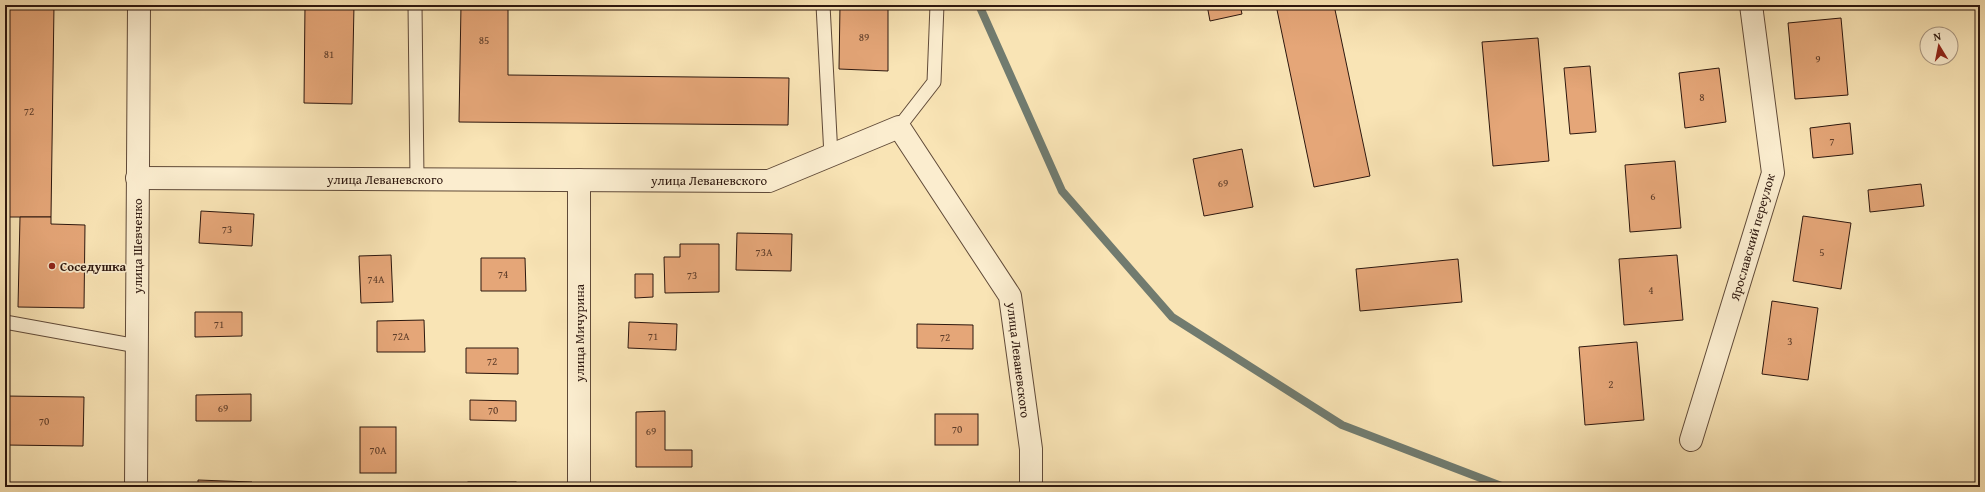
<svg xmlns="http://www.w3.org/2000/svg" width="1985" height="492" font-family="'Gentium Book Plus',serif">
  <rect width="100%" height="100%" fill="#f9e4b5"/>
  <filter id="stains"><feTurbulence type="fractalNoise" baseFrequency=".005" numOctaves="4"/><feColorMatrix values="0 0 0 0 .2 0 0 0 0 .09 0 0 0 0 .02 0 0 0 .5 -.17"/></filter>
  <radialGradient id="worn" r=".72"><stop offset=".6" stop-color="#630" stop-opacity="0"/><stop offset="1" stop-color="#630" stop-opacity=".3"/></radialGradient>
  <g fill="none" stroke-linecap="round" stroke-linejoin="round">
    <path stroke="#717b6f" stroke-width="8" d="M 979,5 L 1062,191 L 1172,317 L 1342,425 L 1504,487"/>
  </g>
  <g fill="#e5a678" stroke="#2d170e">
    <path d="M 5,5 L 54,5 L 51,217 L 5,217 Z"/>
    <path d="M 305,5 L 354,5 L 352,104 L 304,103 Z"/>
    <path d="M 461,5 L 508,5 L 508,75 L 789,78 L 788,125 L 459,122 Z"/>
    <path d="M 840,5 L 888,5 L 888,71 L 839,69 Z"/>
    <path d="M 1207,5 L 1240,5 L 1242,14 L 1210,21 Z"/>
    <path d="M 1276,5 L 1334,5 L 1370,176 L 1314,187 Z"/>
    <path d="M 1841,18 L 1848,95 L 1795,99 L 1788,23 Z"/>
    <path d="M 1538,38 L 1549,161 L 1493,166 L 1482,42 Z"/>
    <path d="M 1590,66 L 1596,132 L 1570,134 L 1564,68 Z"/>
    <path d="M 1719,68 L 1726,122 L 1685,128 L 1679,73 Z"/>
    <path d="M 1850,123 L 1853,154 L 1813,158 L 1810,128 Z"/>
    <path d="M 1242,149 L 1253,207 L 1204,216 L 1193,159 Z"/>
    <path d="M 1675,161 L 1681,228 L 1630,232 L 1625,165 Z"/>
    <path d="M 1921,184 L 1924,206 L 1870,212 L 1868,190 Z"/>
    <path d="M 201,211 L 254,214 L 252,246 L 199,243 Z"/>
    <path d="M 1803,216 L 1851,223 L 1841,289 L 1793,281 Z"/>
    <path d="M 20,217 L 51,217 L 51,224 L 85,225 L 84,308 L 18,307 Z"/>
    <path d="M 737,233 L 792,234 L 791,271 L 736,270 Z"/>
    <path d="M 680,244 L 719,244 L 719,292 L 665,293 L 664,257 L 680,257 Z"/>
    <path d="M 391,255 L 393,302 L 361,303 L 359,256 Z"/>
    <path d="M 1677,255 L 1683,320 L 1624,325 L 1619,259 Z"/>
    <path d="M 481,258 L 525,258 L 526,291 L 481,291 Z"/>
    <path d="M 1458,259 L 1462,302 L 1360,311 L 1356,269 Z"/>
    <path d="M 635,274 L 653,274 L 653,297 L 635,298 Z"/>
    <path d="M 1772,301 L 1818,308 L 1808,380 L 1762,374 Z"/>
    <path d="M 195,312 L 242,312 L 242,336 L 195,337 Z"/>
    <path d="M 424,320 L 425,352 L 377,352 L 377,321 Z"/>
    <path d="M 629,322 L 677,324 L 676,350 L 628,348 Z"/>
    <path d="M 917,324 L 973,325 L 973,349 L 917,348 Z"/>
    <path d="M 1637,342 L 1644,420 L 1585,425 L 1579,347 Z"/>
    <path d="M 466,348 L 518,348 L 518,374 L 466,373 Z"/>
    <path d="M 251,394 L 251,421 L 196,421 L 196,395 Z"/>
    <path d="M 5,396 L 84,397 L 83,446 L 5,445 Z"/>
    <path d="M 470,400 L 516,401 L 516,421 L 470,420 Z"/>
    <path d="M 665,411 L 665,450 L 692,450 L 692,467 L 636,467 L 636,412 Z"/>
    <rect x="935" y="414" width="43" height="31"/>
    <rect x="360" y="427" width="36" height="46"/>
    <path d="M 198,480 L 252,482 L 251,487 L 198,487 Z"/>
    <rect x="468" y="482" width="48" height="5"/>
  </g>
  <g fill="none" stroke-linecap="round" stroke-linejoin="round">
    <g stroke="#604a38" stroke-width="15">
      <g id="lane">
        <path d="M 415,5 L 417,179"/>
        <path d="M 823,5 L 831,156"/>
        <path d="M 899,127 L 934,82 L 937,5"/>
        <path d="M 5,322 L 137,346"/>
      </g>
    </g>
    <g stroke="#604a38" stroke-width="24">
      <g id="street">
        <path d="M 137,178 L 769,181 L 899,127 L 1010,296 L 1031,449 L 1031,487"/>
        <path d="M 1691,440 L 1773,173 L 1751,5"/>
        <path d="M 136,487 L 139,5"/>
        <path d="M 579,487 L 579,180"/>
      </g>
    </g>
    <use href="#lane" stroke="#fbedcf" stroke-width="13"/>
    <use href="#street" stroke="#fbedcf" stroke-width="22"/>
  </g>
  <circle fill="#8f2418" stroke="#fbedcf" stroke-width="1.5" cx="52" cy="266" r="4"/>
  <g text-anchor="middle" stroke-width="3.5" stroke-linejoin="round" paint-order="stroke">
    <g font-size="11" fill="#5b3b28">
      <text x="864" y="41">89</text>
      <text x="484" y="44">85</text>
      <text x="329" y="58">81</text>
      <text x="1818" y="63">9</text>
      <text x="1702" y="101">8</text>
      <text x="29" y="115">72</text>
      <text x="1832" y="145">7</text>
      <text x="1223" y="187">69</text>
      <text x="1653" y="200">6</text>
      <text x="227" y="233">73</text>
      <text x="764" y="256">73А</text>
      <text x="1822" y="256">5</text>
      <text x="503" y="278">74</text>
      <text x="692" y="279">73</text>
      <text x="376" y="283">74А</text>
      <text x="1651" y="294">4</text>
      <text x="219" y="328">71</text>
      <text x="401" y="340">72А</text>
      <text x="653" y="340">71</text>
      <text x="945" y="341">72</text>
      <text x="1790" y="345">3</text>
      <text x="492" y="365">72</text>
      <text x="1611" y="388">2</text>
      <text x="223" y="412">69</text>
      <text x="493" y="414">70</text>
      <text x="44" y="425">70</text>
      <text x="957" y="433">70</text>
      <text x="651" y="435">69</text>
      <text x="378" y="454">70А</text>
    </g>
    <g font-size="13" fill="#2d170e" stroke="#fbedcf">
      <text x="385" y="184">улица Леваневского</text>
      <text x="709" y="185">улица Леваневского</text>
      <text transform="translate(1752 237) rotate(-74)" y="5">Ярославский переулок</text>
      <text transform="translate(137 246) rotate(-90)" y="5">улица Шевченко</text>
      <text transform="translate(579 333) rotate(-90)" y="5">улица Мичурина</text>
      <text transform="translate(1019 360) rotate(83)" y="5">улица Леваневского</text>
    </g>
    <g font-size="13" font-weight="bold" fill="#2d170e" stroke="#fbedcf" text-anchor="start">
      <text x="60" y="271">Соседушка</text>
    </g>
  </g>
  <rect width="1985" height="492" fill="none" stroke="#f9e4b5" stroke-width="20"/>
  <rect x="6" y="6" width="1973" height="480" fill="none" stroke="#2d170e" stroke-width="2"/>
  <rect x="10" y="10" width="1965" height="472" fill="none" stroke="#2d170e"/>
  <g transform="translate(1939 46) rotate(350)"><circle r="19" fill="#fbedcf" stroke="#a99782"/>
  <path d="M0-3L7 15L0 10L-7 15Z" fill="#8f2418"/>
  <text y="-6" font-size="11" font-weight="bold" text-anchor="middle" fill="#2d170e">N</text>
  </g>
  <rect width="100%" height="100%" filter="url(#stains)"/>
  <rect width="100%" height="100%" fill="url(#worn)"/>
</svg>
